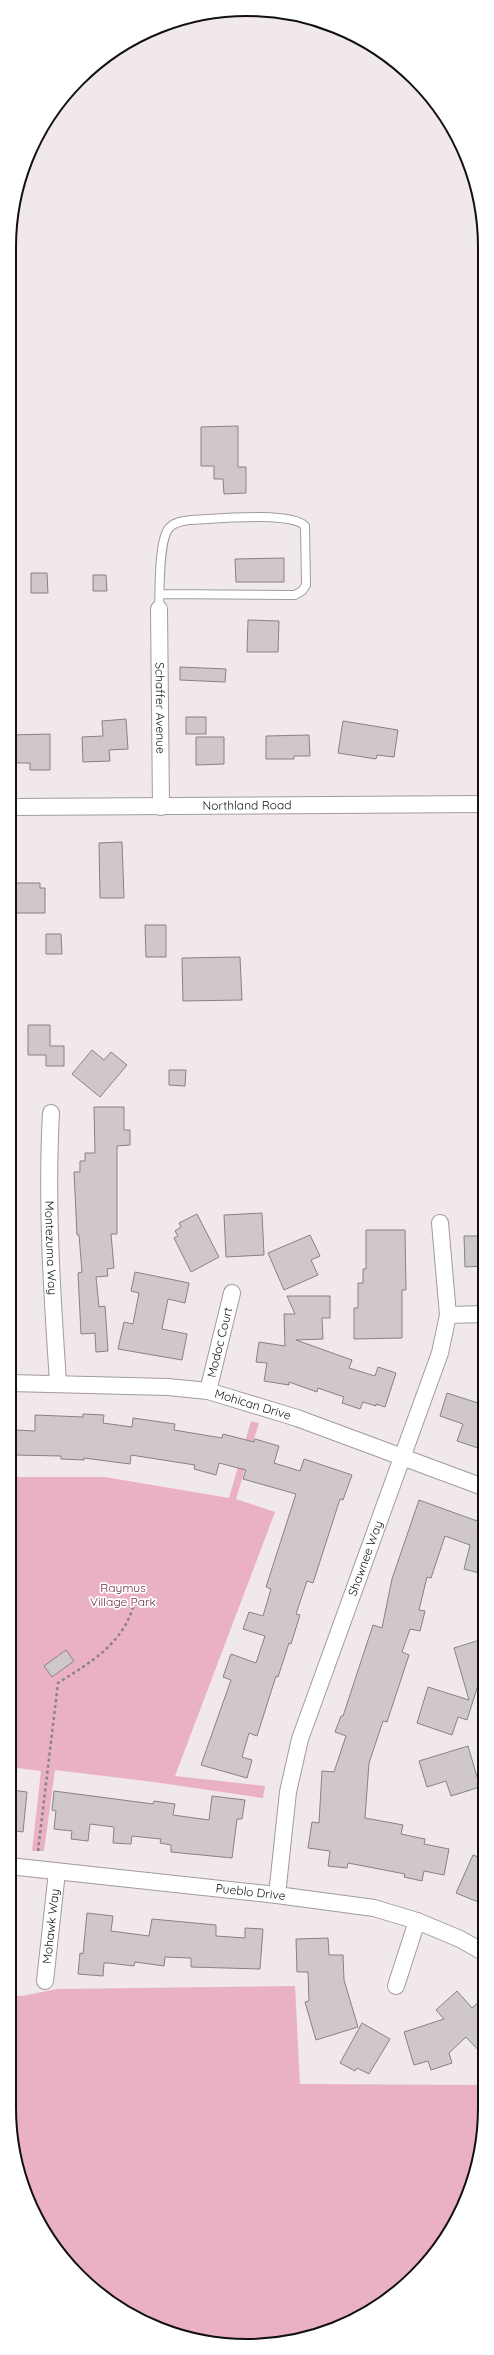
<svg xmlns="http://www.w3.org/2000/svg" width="494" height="2355" font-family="Quicksand,sans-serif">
  <rect width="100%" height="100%" fill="#f0e8eb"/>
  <g fill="#eab1c5">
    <path d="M 251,1421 L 259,1423 L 236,1499 L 275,1512 L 175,1776 L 265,1786 L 263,1798 L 154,1782 L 55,1770 L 44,1851 L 32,1851 L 41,1771 L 9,1767 L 10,1477 L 105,1477 L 229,1498 Z"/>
    <path d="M 295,1986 L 300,2084 L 483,2085 L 483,2139 L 460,2213 L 404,2287 L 323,2333 L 232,2346 L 156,2328 L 79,2276 L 27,2199 L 9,2108 L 9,1995 L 22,1996 L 57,1989 Z"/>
  </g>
  <g fill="#cfc7c9" stroke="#898284">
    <path d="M 238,426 L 238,467 L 246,467 L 246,493 L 224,494 L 223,479 L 214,479 L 214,466 L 201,466 L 201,427 Z"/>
    <path d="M 284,558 L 284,582 L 236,582 L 235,559 Z"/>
    <path d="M 31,573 L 47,573 L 48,593 L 31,593 Z"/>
    <path d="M 93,575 L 106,575 L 107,591 L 93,591 Z"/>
    <path d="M 248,620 L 279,621 L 278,652 L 247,652 Z"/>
    <path d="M 180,667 L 226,669 L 225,682 L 180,680 Z"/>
    <rect x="186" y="717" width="20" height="17"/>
    <path d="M 126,719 L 128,749 L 109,750 L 110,761 L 83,762 L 82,737 L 103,736 L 102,721 Z"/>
    <path d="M 343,721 L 398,730 L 394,757 L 377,755 L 376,759 L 338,753 Z"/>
    <path d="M 50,734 L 50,770 L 30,770 L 30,763 L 10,763 L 10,735 Z"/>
    <path d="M 309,735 L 310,756 L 294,756 L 294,759 L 266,759 L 266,736 Z"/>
    <path d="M 196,737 L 224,737 L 224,764 L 196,765 Z"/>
    <path d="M 122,842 L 124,898 L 100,898 L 99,843 Z"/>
    <path d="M 15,883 L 40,883 L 40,888 L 45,888 L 45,913 L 15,913 Z"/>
    <path d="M 145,925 L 166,925 L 166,957 L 146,957 Z"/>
    <path d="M 46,934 L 61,934 L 62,954 L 46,954 Z"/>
    <path d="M 240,957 L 242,1000 L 183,1001 L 182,958 Z"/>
    <path d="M 28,1025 L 50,1025 L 50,1046 L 64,1046 L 64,1066 L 46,1066 L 46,1055 L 28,1055 Z"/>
    <path d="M 92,1050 L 104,1060 L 111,1052 L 127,1065 L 100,1097 L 72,1074 Z"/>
    <path d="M 169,1070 L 186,1070 L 185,1086 L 169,1085 Z"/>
    <path d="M 94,1107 L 124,1107 L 124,1130 L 130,1130 L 130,1145 L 117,1146 L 117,1234 L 111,1234 L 114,1268 L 107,1269 L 108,1276 L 96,1277 L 99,1307 L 105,1306 L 108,1351 L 96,1352 L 95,1333 L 81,1334 L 78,1273 L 82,1272 L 79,1235 L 77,1235 L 74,1172 L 80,1172 L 80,1161 L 85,1161 L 85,1153 L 95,1153 Z"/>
    <path d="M 262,1213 L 264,1255 L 226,1257 L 224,1215 Z"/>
    <path d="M 197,1214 L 219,1257 L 191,1272 L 174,1238 L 178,1236 L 175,1231 L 181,1227 L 179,1223 Z"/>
    <path d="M 366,1230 L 405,1230 L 406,1290 L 402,1290 L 402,1338 L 354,1339 L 354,1308 L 358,1308 L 358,1283 L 363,1283 L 363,1269 L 366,1269 Z"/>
    <path d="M 310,1235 L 320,1256 L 311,1260 L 318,1275 L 284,1290 L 268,1253 Z"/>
    <path d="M 464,1236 L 484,1236 L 484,1266 L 465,1267 Z"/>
    <path d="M 135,1272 L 189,1283 L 185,1303 L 168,1299 L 162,1329 L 187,1334 L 182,1360 L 118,1349 L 124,1322 L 133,1324 L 139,1293 L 131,1291 Z"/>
    <path d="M 287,1296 L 330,1296 L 330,1318 L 322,1318 L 323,1339 L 296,1340 L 352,1360 L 349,1368 L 375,1376 L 378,1367 L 396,1373 L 385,1407 L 376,1404 L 376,1406 L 363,1402 L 360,1409 L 342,1403 L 344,1397 L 318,1388 L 317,1392 L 289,1382 L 289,1385 L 264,1381 L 267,1363 L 256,1362 L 259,1342 L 285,1346 L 284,1314 L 295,1314 Z"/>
    <path d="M 447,1393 L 484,1405 L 484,1430 L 478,1448 L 457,1441 L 463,1424 L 440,1416 Z"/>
    <path d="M 83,1414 L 104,1415 L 103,1423 L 132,1427 L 133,1418 L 175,1424 L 174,1430 L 222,1438 L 223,1434 L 254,1442 L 255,1439 L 279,1446 L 274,1463 L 300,1471 L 304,1459 L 352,1475 L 343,1500 L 340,1499 L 313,1583 L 307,1581 L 296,1614 L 300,1615 L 291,1644 L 289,1643 L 278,1677 L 276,1676 L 257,1736 L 249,1733 L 242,1757 L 252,1760 L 247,1778 L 201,1765 L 231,1680 L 223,1677 L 231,1654 L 256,1663 L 265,1636 L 243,1629 L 249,1612 L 263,1616 L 271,1589 L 266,1587 L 296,1494 L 243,1479 L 246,1470 L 219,1463 L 216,1475 L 194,1469 L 195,1465 L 131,1455 L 130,1464 L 84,1458 L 84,1460 L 61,1459 L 61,1456 L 15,1455 L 15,1430 L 35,1431 L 35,1415 L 83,1417 Z"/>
    <path d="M 419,1500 L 477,1521 L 479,1511 L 483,1512 L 483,1574 L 464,1569 L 470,1545 L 445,1536 L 431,1578 L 427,1577 L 419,1610 L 425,1611 L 420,1631 L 410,1629 L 402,1652 L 409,1655 L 387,1722 L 383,1721 L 369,1763 L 365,1818 L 403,1825 L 401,1834 L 425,1839 L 424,1844 L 449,1849 L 444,1875 L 424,1871 L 422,1881 L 404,1877 L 405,1874 L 348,1863 L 347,1868 L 328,1866 L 330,1851 L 308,1848 L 312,1822 L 319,1823 L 322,1771 L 334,1772 L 346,1736 L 335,1732 L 341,1716 L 343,1716 L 373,1625 L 382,1628 L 392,1579 Z"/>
    <path d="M 483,1639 L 483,1669 L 467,1720 L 458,1717 L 452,1735 L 417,1723 L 428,1687 L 469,1700 L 454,1648 Z"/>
    <path d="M 66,1650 L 74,1661 L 52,1677 L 44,1666 Z"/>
    <path d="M 468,1746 L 480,1787 L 451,1796 L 446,1781 L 427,1787 L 419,1761 Z"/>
    <path d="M 12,1790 L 27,1792 L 23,1832 L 9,1830 L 9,1797 L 11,1798 Z"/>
    <path d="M 54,1791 L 153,1804 L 154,1801 L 175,1804 L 173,1815 L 209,1820 L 212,1796 L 245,1800 L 242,1819 L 237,1819 L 232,1858 L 171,1852 L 171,1845 L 160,1843 L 161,1839 L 132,1836 L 131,1844 L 113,1843 L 114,1827 L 90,1824 L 88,1841 L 71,1839 L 72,1831 L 54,1829 L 56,1811 L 52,1810 Z"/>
    <path d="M 473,1855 L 483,1859 L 483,1904 L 456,1893 Z"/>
    <path d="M 87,1913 L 113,1916 L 111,1931 L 149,1936 L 152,1919 L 216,1925 L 216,1936 L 245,1938 L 245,1928 L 263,1929 L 260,1969 L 191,1967 L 191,1958 L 165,1957 L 164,1966 L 135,1962 L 134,1966 L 108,1963 L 104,1963 L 103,1976 L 78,1974 L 80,1953 L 83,1954 Z"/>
    <path d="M 328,1938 L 329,1955 L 343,1955 L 344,1980 L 358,2027 L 316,2040 L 305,2002 L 309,2001 L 308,1972 L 297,1972 L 296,1939 Z"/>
    <path d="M 457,1991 L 472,2008 L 483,1998 L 483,2055 L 466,2037 L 449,2053 L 452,2063 L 431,2070 L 428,2061 L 414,2065 L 404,2032 L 444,2019 L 436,2010 Z"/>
    <path d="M 362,2023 L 390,2039 L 369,2074 L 357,2068 L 355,2071 L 340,2063 Z"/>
  </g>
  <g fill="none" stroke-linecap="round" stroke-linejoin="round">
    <g stroke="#a29b9d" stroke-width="10">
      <path id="service" d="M 159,609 C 160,592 158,538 170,527 C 175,522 183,521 190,520 C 213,519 291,511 305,526 L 306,585 L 302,591 L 295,595 L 160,594"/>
    </g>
    <g stroke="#a29b9d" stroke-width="18">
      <g id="minor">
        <path id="s1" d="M 159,609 L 161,807"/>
        <path id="s2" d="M 10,807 L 484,804"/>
        <path id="s3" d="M 51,1113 C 46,1203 52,1293 58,1382"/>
        <path d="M 448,1315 L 484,1314"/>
        <path id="s4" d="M 10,1383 L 168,1387 L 208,1391 L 297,1418 L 483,1487"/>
        <path id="s5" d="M 208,1391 L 232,1293"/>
        <path id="s6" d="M 9,1866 L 277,1895 L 374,1908 L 417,1921 L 460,1939 L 483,1952"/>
        <path id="s7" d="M 277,1895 L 288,1792 L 300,1739 L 440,1353 L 448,1315 L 440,1223"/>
        <path id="s8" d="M 45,1981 L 57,1872"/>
        <path d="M 396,1986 L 417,1921"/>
      </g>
    </g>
    <path stroke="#888385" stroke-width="2.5" stroke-dasharray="3 3" stroke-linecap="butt" d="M 38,1851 L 58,1683 C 91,1662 123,1644 134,1604"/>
    <use href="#service" stroke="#fff" stroke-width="8"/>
    <use href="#minor" stroke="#fff" stroke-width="16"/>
  </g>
  <g text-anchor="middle" stroke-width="3.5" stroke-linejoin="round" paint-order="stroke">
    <g font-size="12" fill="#121011" stroke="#fff">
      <text dy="4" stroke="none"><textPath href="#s1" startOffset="99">Schaffer Avenue</textPath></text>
      <text dy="4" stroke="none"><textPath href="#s2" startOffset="237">Northland Road</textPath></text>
      <text dy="4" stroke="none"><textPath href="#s3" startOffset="135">Montezuma Way</textPath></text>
      <text dy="4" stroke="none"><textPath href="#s5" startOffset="50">Modoc Court</textPath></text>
      <text dy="4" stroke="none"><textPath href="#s4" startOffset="245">Mohican Drive</textPath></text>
      <text dy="4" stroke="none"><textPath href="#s7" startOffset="350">Shawnee Way</textPath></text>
      <text dy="4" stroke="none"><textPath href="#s6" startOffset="243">Pueblo Drive</textPath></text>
      <text dy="4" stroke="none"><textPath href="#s8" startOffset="55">Mohawk Way</textPath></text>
    </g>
    <g font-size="12" fill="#702948" stroke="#fff">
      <text x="123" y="1592">Raymus<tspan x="123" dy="14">Village Park</tspan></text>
    </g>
  </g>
  <path d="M0 0H494V2355H0ZM247 16H247A231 231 0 0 1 478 247V2108A231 231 0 0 1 247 2339H247A231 231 0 0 1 16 2108V247A231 231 0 0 1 247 16Z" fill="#fff" fill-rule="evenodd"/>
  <path fill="none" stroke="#121011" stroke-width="2" d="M247 16H247A231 231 0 0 1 478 247V2108A231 231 0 0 1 247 2339H247A231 231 0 0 1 16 2108V247A231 231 0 0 1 247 16Z"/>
</svg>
